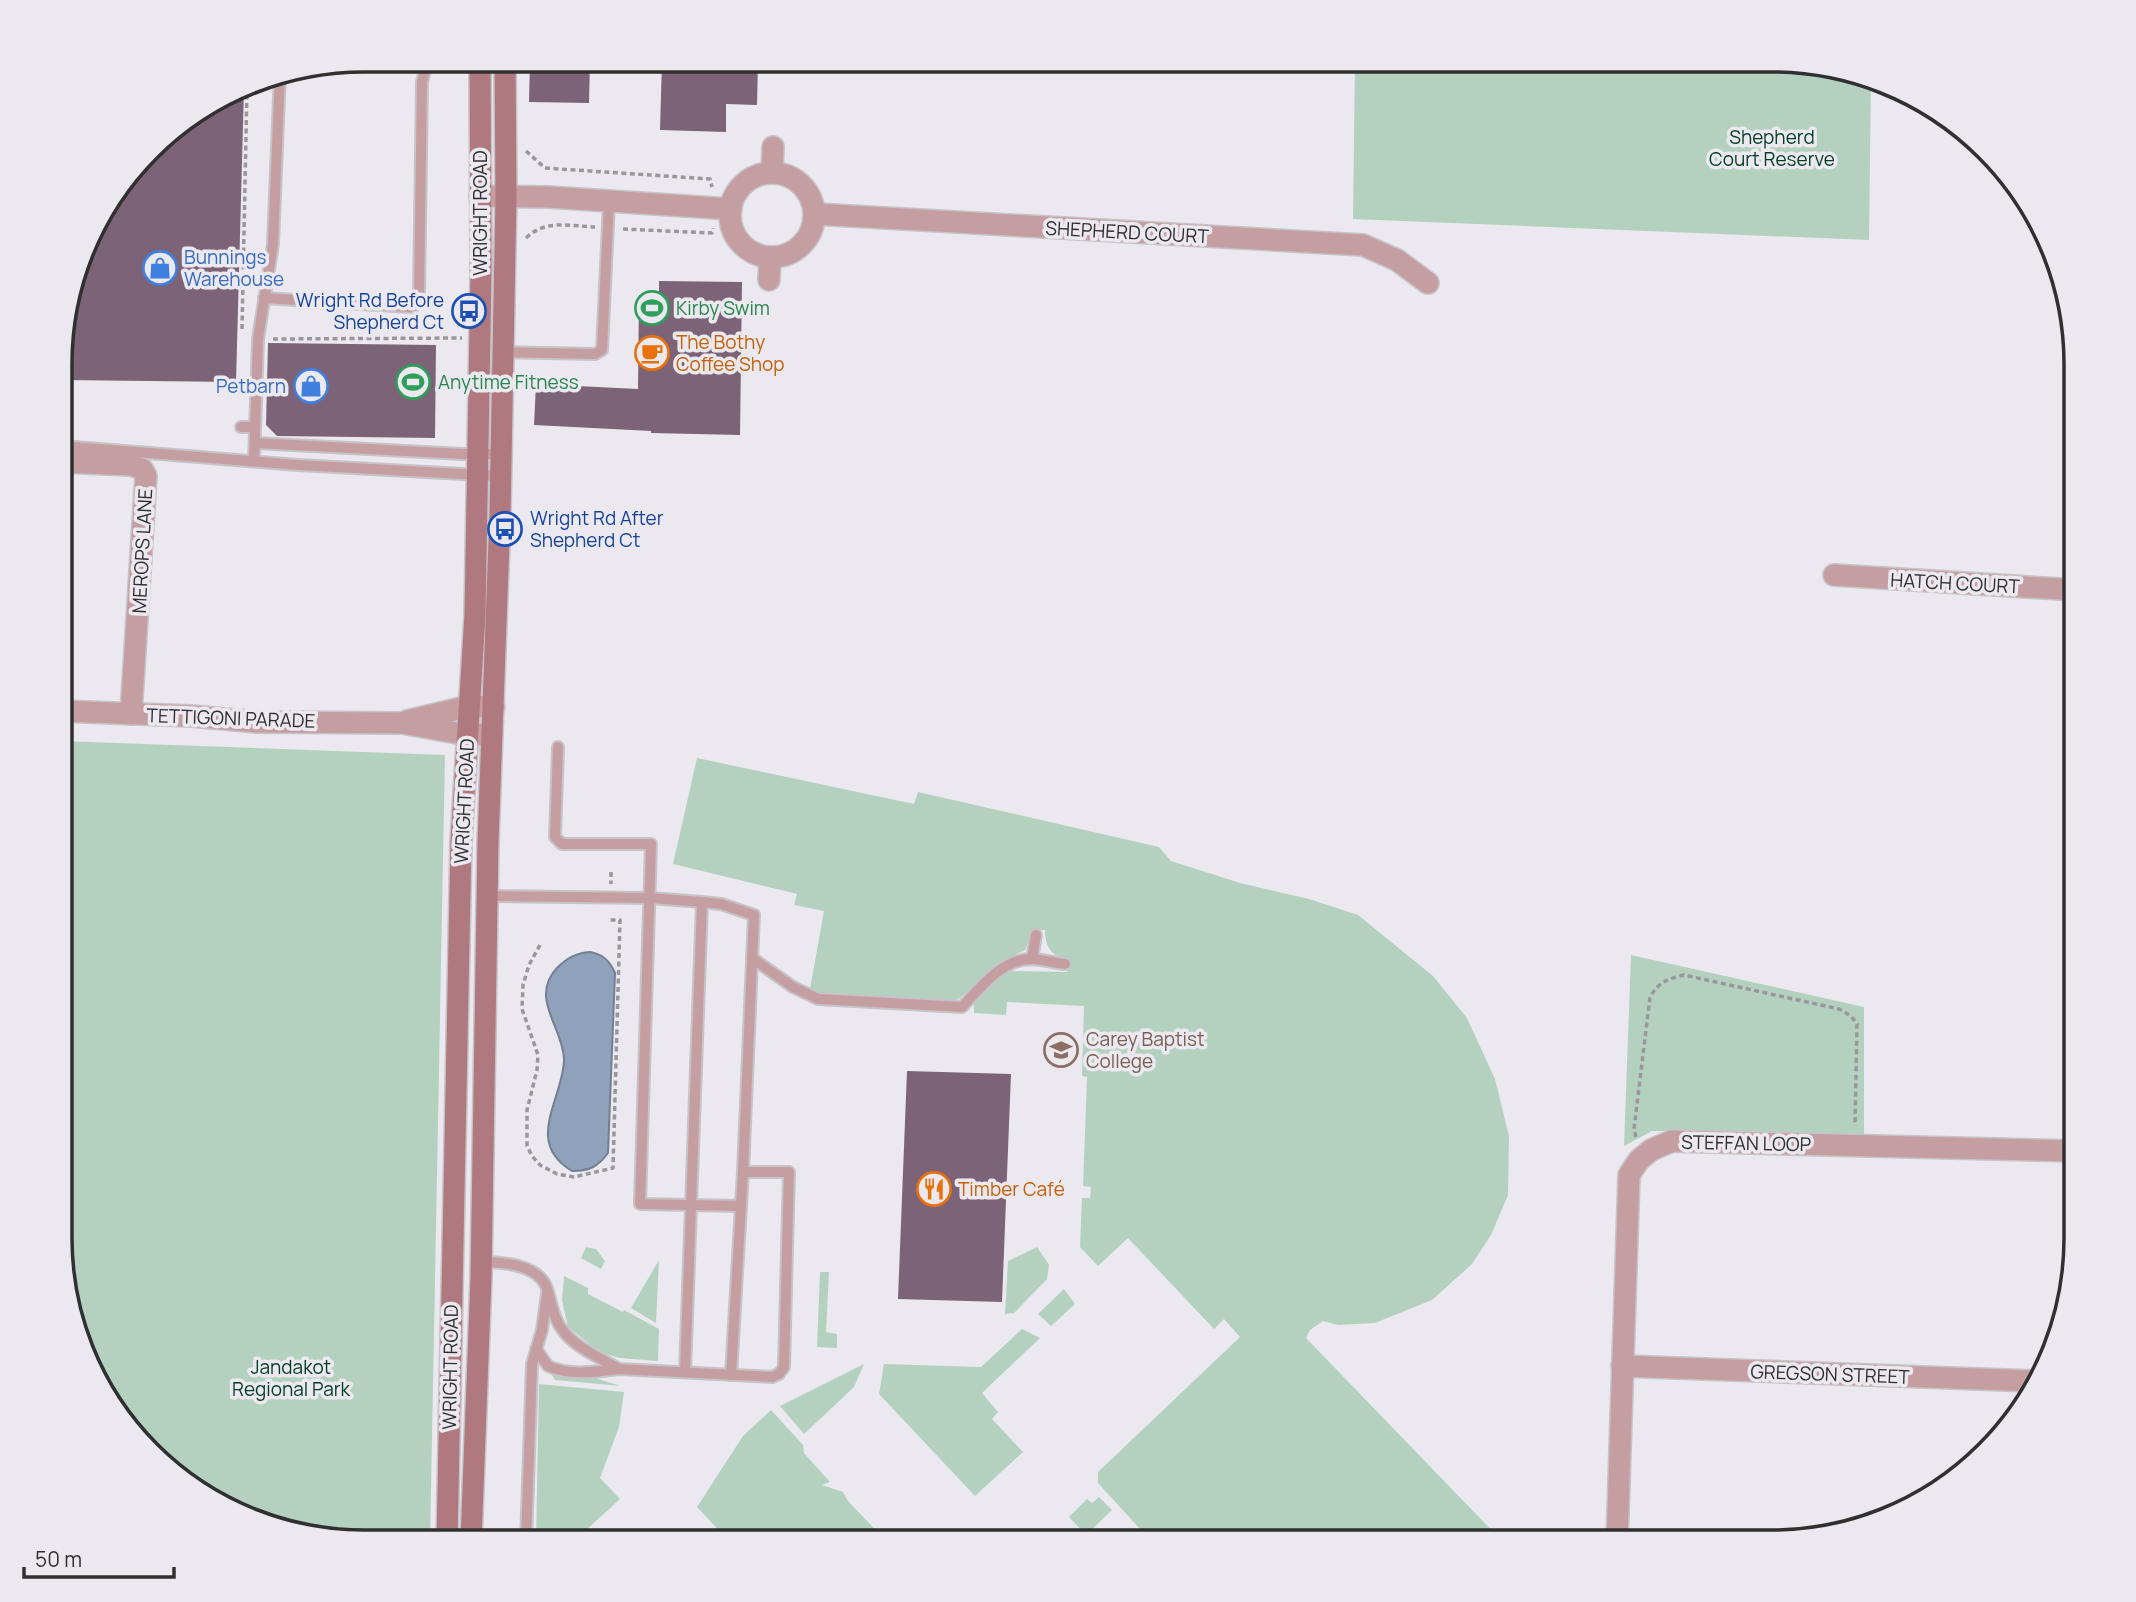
<svg xmlns="http://www.w3.org/2000/svg" width="2136" height="1602" font-family="Manrope,sans-serif">
  <rect width="100%" height="100%" fill="#ebe9ef"/>
  <g fill="#b4d1bf">
    <path d="M 1355,60 L 1792,60 L 1871,78 L 1869,240 L 1353,219 Z"/>
    <path d="M 61,741 L 445,755 L 430,1542 L 344,1542 L 248,1520 L 163,1467 L 91,1373 L 60,1259 Z"/>
    <path d="M 697,758 L 914,804 L 918,792 L 1159,847 L 1171,861 L 1240,883 L 1309,899 L 1358,915 L 1433,976 L 1467,1018 L 1495,1079 L 1509,1136 L 1508,1195 L 1491,1235 L 1472,1264 L 1432,1300 L 1375,1323 L 1338,1325 L 1323,1321 L 1310,1330 L 1306,1338 L 1503,1542 L 1152,1542 L 1098,1483 L 1098,1472 L 1240,1337 L 1224,1319 L 1214,1329 L 1128,1238 L 1098,1266 L 1080,1247 L 1082,1198 L 1090,1198 L 1091,1187 L 1083,1186 L 1087,1077 L 1082,1076 L 1084,1006 L 1007,1002 L 1006,1015 L 974,1013 L 974,1001 L 994,982 L 1009,971 L 1067,972 L 1069,960 C 1051,956 1045,947 1045,930 L 1033,930 L 1025,950 L 996,964 L 960,998 L 952,1001 L 818,994 L 810,989 L 824,911 L 794,905 L 797,894 L 673,864 Z"/>
    <path d="M 1631,955 L 1864,1007 L 1864,1134 L 1652,1131 L 1624,1146 Z"/>
    <path d="M 586,1247 L 596,1249 L 605,1261 L 601,1269 L 581,1258 Z"/>
    <path d="M 1037,1247 L 1049,1265 L 1047,1279 L 1014,1313 L 1005,1314 L 1008,1261 Z"/>
    <path d="M 659,1260 L 656,1323 L 631,1308 Z"/>
    <path d="M 820,1272 L 829,1272 L 826,1332 L 837,1334 L 837,1348 L 817,1347 Z"/>
    <path d="M 564,1276 L 588,1288 L 588,1294 L 623,1312 L 624,1310 L 659,1329 L 658,1361 L 620,1358 L 601,1353 L 568,1327 L 562,1300 Z"/>
    <path d="M 1064,1289 L 1075,1304 L 1051,1326 L 1038,1314 Z"/>
    <path d="M 1022,1329 L 1040,1338 L 982,1393 L 998,1412 L 992,1419 L 1023,1452 L 975,1496 L 879,1394 L 884,1364 L 981,1367 Z"/>
    <path d="M 864,1364 L 854,1387 L 804,1434 L 780,1406 Z"/>
    <path d="M 552,1375 L 591,1377 L 621,1386 L 555,1380 Z"/>
    <path d="M 539,1384 L 624,1392 L 619,1427 L 600,1478 L 620,1499 L 573,1542 L 536,1542 Z"/>
    <path d="M 771,1410 L 803,1445 L 804,1453 L 830,1482 L 822,1485 L 843,1492 L 848,1501 L 887,1542 L 844,1542 L 836,1534 L 827,1542 L 730,1542 L 697,1507 L 743,1436 Z"/>
    <path d="M 1099,1497 L 1112,1510 L 1086,1535 L 1069,1517 L 1087,1499 L 1092,1503 Z"/>
  </g>
  <path fill="#90a1bc" stroke="#737f92" stroke-width="2" d="M 590,952 C 603,954 610,961 615,973 L 608,1153 C 598,1167 589,1171 572,1171 C 523,1142 564,1098 564,1059 C 563,1027 529,998 557,968 C 567,958 576,953 590,952 Z"/>
  <g fill="#7c6378">
    <path d="M 530,60 L 590,60 L 589,103 L 529,102 Z"/>
    <path d="M 662,60 L 758,60 L 757,105 L 726,104 L 726,132 L 660,130 Z"/>
    <path d="M 244,88 L 236,382 L 62,380 L 62,323 L 100,212 L 163,135 Z"/>
    <path d="M 659,281 L 742,282 L 740,435 L 651,433 L 651,431 L 534,425 L 536,384 L 638,389 L 639,295 L 659,295 Z"/>
    <path d="M 268,343 L 436,345 L 435,438 L 277,436 L 266,425 Z"/>
    <path d="M 907,1071 L 1011,1074 L 1002,1302 L 898,1299 Z"/>
  </g>
  <g fill="none" stroke-linecap="round" stroke-linejoin="round">
    <g stroke="#c6c4c9" stroke-width="14">
      <g id="lane">
        <path d="M 264,298 L 410,307 L 414,306 L 419,296 L 422,82 L 428,60"/>
        <path d="M 502,352 L 595,354 L 602,350 L 609,202"/>
        <path d="M 241,427 L 255,427"/>
        <path d="M 255,443 L 462,454 L 500,454"/>
        <path d="M 62,446 L 298,465 L 500,476"/>
        <path d="M 254,461 L 258,339 L 273,244 L 280,73"/>
        <path d="M 558,747 L 555,837 L 562,844 L 651,844 L 640,1204 L 741,1206"/>
        <path d="M 488,896 L 650,898 L 702,902 L 721,904 L 754,915 L 743,1172 L 789,1172 L 784,1367 L 779,1374 L 772,1377 L 619,1369 C 595,1372 570,1376 548,1366 L 536,1349"/>
        <path d="M 752,958 L 793,987 L 818,999 L 962,1007 C 980,988 1002,959 1031,959 C 1042,959 1054,963 1065,964"/>
        <path d="M 1032,959 L 1036,935"/>
        <path d="M 481,1262 C 501,1262 536,1264 546,1286 C 552,1301 552,1318 564,1332 C 577,1348 600,1358 619,1369"/>
        <path d="M 685,1372 L 702,902"/>
        <path d="M 731,1375 L 743,1172"/>
        <path d="M 526,1542 L 532,1364 L 542,1330 L 547,1294"/>
      </g>
    </g>
    <g stroke="#c6c4c9" stroke-width="24">
      <g id="street">
        <path d="M 772,173 L 773,147"/>
        <circle cx="772" cy="215" r="42"/>
        <path d="M 480,196 L 548,197 L 731,209"/>
        <path d="M 815,214 L 1363,245 L 1397,260 L 1428,283"/>
        <path d="M 769,280 L 770,257"/>
        <path d="M 62,462 L 131,465 L 142,469 L 146,476 L 131,714"/>
        <path d="M 1834,575 L 2076,590"/>
        <path d="M 61,711 L 191,716 L 257,722 L 402,723 L 468,735 L 492,734"/>
        <path d="M 407,721 L 470,706 L 494,707"/>
        <path d="M 1622,1366 L 2037,1381"/>
        <path d="M 1617,1542 L 1629,1175 L 1639,1160 L 1651,1150 L 1672,1141 L 2076,1151"/>
      </g>
    </g>
    <g stroke="#c6c4c9" stroke-width="24">
      <g id="secondary">
        <path d="M 447,1542 L 461,842 L 475,615 L 481,271 L 480,60"/>
        <path d="M 471,1542 L 481,1278 L 488,842 L 500,514 L 506,196 L 505,60"/>
      </g>
    </g>
    <g stroke="#99979c" stroke-width="3.5" stroke-dasharray="5 3.5" stroke-linecap="butt">
      <path d="M 441,60 L 460,69"/>
      <path d="M 528,70 L 528,60"/>
      <path d="M 526,151 L 545,168 L 710,179 L 712,187"/>
      <path d="M 623,229 L 712,233 L 713,228"/>
      <path d="M 526,238 C 546,219 569,226 595,227"/>
      <path d="M 242,329 L 247,87"/>
      <path d="M 273,339 L 462,338"/>
      <path d="M 611,872 L 611,884"/>
      <path d="M 540,945 L 529,965 L 523,985 L 522,1009 L 538,1055 L 537,1070 L 527,1110 L 527,1146 L 532,1156 L 540,1165 L 557,1174 L 574,1177 L 613,1168 L 620,920 L 609,920"/>
      <path d="M 1636,1137 L 1634,1129 L 1650,997 C 1659,982 1667,979 1684,975 L 1839,1009 L 1851,1016 L 1857,1024 L 1855,1126"/>
    </g>
    <use href="#lane" stroke="#c59ea2" stroke-width="10"/>
    <use href="#street" stroke="#c59ea2" stroke-width="21"/>
    <use href="#secondary" stroke="#b0787f" stroke-width="21"/>
  </g>
  <defs>
    <g id="shop-ring" transform="scale(1.75)"><circle r="9.5" fill="#ebe9ef" stroke="#3f7fe0" stroke-width="1.5"/><path d="M-5-2.5h2.3a2.7 3.5 0 0 1 5.4 0H5L5.5 6h-11ZM-1.5-2.5h3a1.5 2.3 0 0 0-3 0Z" fill="#3f7fe0"/></g>
    <g id="stadium-ring" transform="scale(1.75)"><circle r="9.5" fill="#ebe9ef" stroke="#2e9e5b" stroke-width="1.5"/><path d="M0-5a6.5 5 0 1 0 0 10a6.5 5 0 1 0 0-10ZM-3.5-1.8h7v3.6h-7Z" fill="#2e9e5b"/></g>
    <g id="bus-ring" transform="scale(1.75)"><circle r="9.5" fill="#ebe9ef" stroke="#1a4fb4" stroke-width="1.5"/><path d="M-5-6H5V4H4V6H2V4H-2V6H-4V4H-5ZM-3.5-4V0h7V-4ZM-3.5 1.2v1.5H-2V1.2ZM2 1.2v1.5H3.5V1.2Z" fill="#1a4fb4"/></g>
    <g id="cafe-ring" transform="scale(1.75)"><circle r="9.5" fill="#ebe9ef" stroke="#e8710a" stroke-width="1.5"/><path d="M-5.5-4.5H6V0H3Q3 3.5 0 3.5H-2.5Q-5.5 3.5-5.5 0ZM3-3.2v2h1.7v-2ZM-6 4.5H4V6H-6Z" fill="#e8710a"/></g>
    <g id="school-ring" transform="scale(1.75)"><circle r="9.5" fill="#ebe9ef" stroke="#8d6e63" stroke-width="1.5"/><path d="M0-5L7-2L0 1L-7-2ZM-4 1L0 2.5L4 1V4Q0 6-4 4Z" fill="#8d6e63"/></g>
    <g id="restaurant-ring" transform="scale(1.75)"><circle r="9.5" fill="#ebe9ef" stroke="#e8710a" stroke-width="1.5"/><path d="M-5-6h1v4h1v-4h1v4h1v-4h1v5L-1.5 .5V6h-2V.5L-5-1ZM5-6V6H3V1.5H1.5Q1.5-4 5-6Z" fill="#e8710a"/></g>
  </defs>
  <g fill-rule="evenodd">
    <use href="#shop-ring" x="160" y="268"/>
    <use href="#stadium-ring" x="652" y="308"/>
    <use href="#bus-ring" x="469" y="311"/>
    <use href="#cafe-ring" x="652" y="353"/>
    <use href="#stadium-ring" x="413" y="382"/>
    <use href="#shop-ring" x="311" y="386"/>
    <use href="#bus-ring" x="505" y="529"/>
    <use href="#school-ring" x="1061" y="1050"/>
    <use href="#restaurant-ring" x="934" y="1189"/>
  </g>
  <g text-anchor="middle" stroke-width="7" stroke-linejoin="round" paint-order="stroke">
    <g font-size="19" fill="#023e24" stroke="#ebe9ef">
      <text x="1772" y="144">Shepherd<tspan x="1772" dy="22">Court Reserve</tspan></text>
      <text x="291" y="1374">Jandakot<tspan x="291" dy="22">Regional Park</tspan></text>
    </g>
    <g font-size="19" fill="#302f31" stroke="#ebe9ef">
      <text transform="translate(480 213) rotate(-90)" y="7">WRIGHT ROAD</text>
      <text transform="translate(1127 232) rotate(3)" y="7">SHEPHERD COURT</text>
      <text transform="translate(142 551) rotate(-87)" y="7">MEROPS LANE</text>
      <text transform="translate(1955 583) rotate(3)" y="7">HATCH COURT</text>
      <text transform="translate(231 718) rotate(2)" y="7">TETTIGONI PARADE</text>
      <text transform="translate(464 801) rotate(-87)" y="7">WRIGHT ROAD</text>
      <text transform="translate(1746 1143) rotate(1)" y="7">STEFFAN LOOP</text>
      <text transform="translate(450 1367) rotate(-89)" y="7">WRIGHT ROAD</text>
      <text transform="translate(1830 1374) rotate(2)" y="7">GREGSON STREET</text>
    </g>
    <g font-size="19" fill="#366cbe" stroke="#ebe9ef" text-anchor="start">
      <text x="184" y="264">Bunnings<tspan x="184" dy="22">Warehouse</tspan></text>
      <text x="286" y="393" text-anchor="end">Petbarn</text>
    </g>
    <g font-size="19" fill="#164399" stroke="#ebe9ef" text-anchor="end">
      <text x="444" y="307">Wright Rd Before<tspan x="444" dy="22">Shepherd Ct</tspan></text>
      <text x="530" y="525" text-anchor="start">Wright Rd After<tspan x="530" dy="22">Shepherd Ct</tspan></text>
    </g>
    <g font-size="19" fill="#27864d" stroke="#ebe9ef" text-anchor="start">
      <text x="676" y="315">Kirby Swim</text>
      <text x="438" y="389">Anytime Fitness</text>
    </g>
    <g font-size="19" fill="#c56008" stroke="#ebe9ef" text-anchor="start">
      <text x="676" y="349">The Bothy<tspan x="676" dy="22">Coffee Shop</tspan></text>
      <text x="958" y="1196">Timber Café</text>
    </g>
    <g font-size="19" fill="#785e54" stroke="#ebe9ef" text-anchor="start">
      <text x="1086" y="1046">Carey Baptist<tspan x="1086" dy="22">College</tspan></text>
    </g>
  </g>
  <path d="M0 0H2136V1602H0ZM364 72H1772A292 292 0 0 1 2064 364V1238A292 292 0 0 1 1772 1530H364A292 292 0 0 1 72 1238V364A292 292 0 0 1 364 72Z" fill="#ebe9ef" fill-rule="evenodd"/>
  <path fill="none" stroke="#302f31" stroke-width="3.5" d="M364 72H1772A292 292 0 0 1 2064 364V1238A292 292 0 0 1 1772 1530H364A292 292 0 0 1 72 1238V364A292 292 0 0 1 364 72Z"/>
  <path d="M24 1567v10h150v-10" fill="none" stroke="#302f31" stroke-width="3.5"/>
  <text x="35" y="1567" font-size="21" fill="#302f31" stroke="#ebe9ef" stroke-width="5" paint-order="stroke">50 m</text>
</svg>
